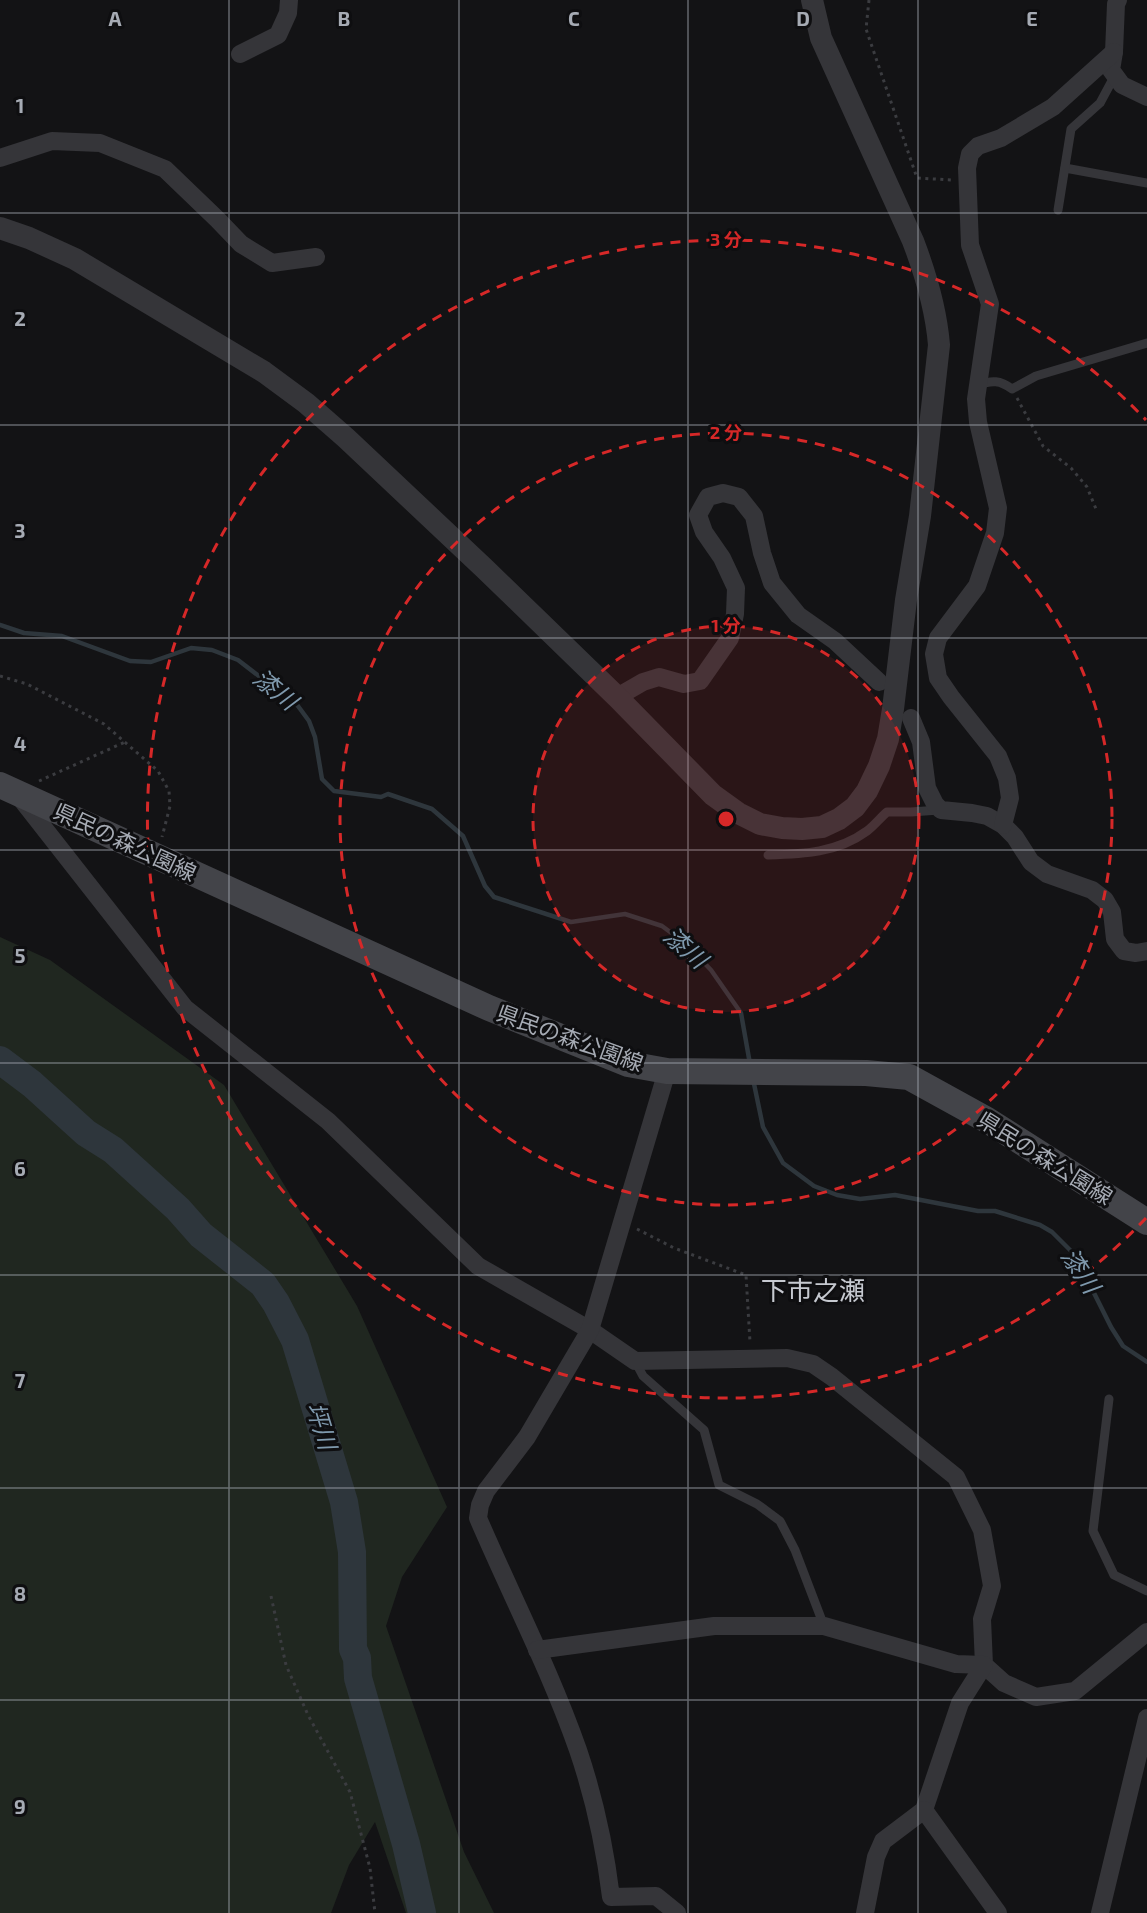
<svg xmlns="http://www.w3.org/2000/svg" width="1147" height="1913" font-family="'Exo 2','Noto Sans JP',sans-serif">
  <rect width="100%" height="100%" fill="#131315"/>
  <path fill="#202720" d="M 0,937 L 50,960 L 224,1085 L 357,1306 L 447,1507 L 402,1577 L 386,1626 L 464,1852 L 494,1913 L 406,1913 L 375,1822 L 349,1865 L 331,1913 L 0,1913 Z"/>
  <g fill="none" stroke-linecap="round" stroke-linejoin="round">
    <g stroke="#2e363c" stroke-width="4.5">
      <path d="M 0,625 L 24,633 L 62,636 L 130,661 L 151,662 L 191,648 L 212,650 L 238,660 L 298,706 L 309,721 L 315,737 L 322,779 L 334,791 L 381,797 L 388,794 L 432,809 L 463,836 L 485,886 L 494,897 L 571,922 L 625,914 L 662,926 L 685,943 L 711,970 L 741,1013 L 750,1064"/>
      <path d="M 753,1079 L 763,1127 L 783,1163 L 814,1186 L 837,1195 L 860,1199 L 895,1195 L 978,1211 L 995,1211 L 1040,1225 L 1052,1232 L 1075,1255 L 1111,1327 L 1123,1346 L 1147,1362"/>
    </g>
    <path stroke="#2e363c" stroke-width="28" d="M 0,1060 L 32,1084 L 86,1133 L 113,1150 L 178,1209 L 201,1235 L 263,1284 L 276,1303 L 295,1340 L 344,1502 L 352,1552 L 353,1649 L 357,1658 L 358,1678 L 406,1844 L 422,1913"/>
    <g stroke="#3b3c40" stroke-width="3" stroke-dasharray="3 4.5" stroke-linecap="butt">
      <path d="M 869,0 L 866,29 L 917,178 L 951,180"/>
      <path d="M 1017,398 L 1043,446 L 1071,468 L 1087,487 L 1096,509"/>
      <path d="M 0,676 L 27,684 L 104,724 L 158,771 L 169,791 L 170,806 L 162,837"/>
      <path d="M 39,781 L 125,742"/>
      <path d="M 637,1229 L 674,1248 L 746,1275 L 750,1342"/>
      <path d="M 271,1596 L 286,1665 L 308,1715 L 350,1792 L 370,1868 L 375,1913"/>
    </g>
    <g stroke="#353539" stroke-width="9">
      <path d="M 1065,168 L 1147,183"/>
      <path d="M 1058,210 L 1071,129 L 1100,103 L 1115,75"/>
      <path d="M 978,385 C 992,380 1000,380 1012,389 L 1036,376 L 1147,343"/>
      <path d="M 768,855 C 803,854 837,853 867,831 C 874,826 880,818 887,812 L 911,812 L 939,810"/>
      <path d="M 635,1361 L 643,1376 L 704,1430 L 719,1485 L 757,1504 L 780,1521 L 795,1550 L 824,1626"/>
      <path d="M 1109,1399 L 1093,1531 L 1114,1575 L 1147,1591"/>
    </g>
    <g stroke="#353539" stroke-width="18">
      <path d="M 1118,0 L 1116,4 L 1114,52 L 1111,70 L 1122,85 L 1147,97"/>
      <path d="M 240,54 L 278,35 L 288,13 L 289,0"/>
      <path d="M 0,158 L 52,141 L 100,143 L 165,169 L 218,220 L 241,244 L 272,263 L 316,257"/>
      <path d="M 617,697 L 643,682 L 659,677 L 684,684 L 700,681 L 730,638 L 735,614 L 736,588 L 722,558 L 704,532 L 698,515 L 708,497 L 723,493 L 739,497 L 754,516 L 762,553 L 772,583 L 798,615 L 835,641 L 879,682"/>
      <path d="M 911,718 L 921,742 L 927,788 L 935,804 L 941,810 L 972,813 L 987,816 L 1003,825 L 1015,837 L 1031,862 L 1047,874 L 1092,890 L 1105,900 L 1112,912 L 1115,939 L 1124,951 L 1136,953 L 1147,951"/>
      <path d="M 18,795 L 185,1008 L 328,1121 L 478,1266 L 590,1330 L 635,1361 L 787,1358 L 813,1364 L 832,1377 L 956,1477 L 982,1530 L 992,1586 L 982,1619 L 984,1665 L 1004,1683 L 1036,1697 L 1075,1691 L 1147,1632"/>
      <path d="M 1003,825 L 1010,798 L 1007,778 L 998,756 L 951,697 L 938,678 L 934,654 L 938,638 L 977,586 L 995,533 L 998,508 L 978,422 L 976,399 L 990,304 L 970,245 L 967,168 L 970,154 L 978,146 L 1001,138 L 1053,107 L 1114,52"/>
      <path d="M 667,1071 L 590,1330 L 527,1437 L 486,1491 L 480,1505 L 478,1518 C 511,1595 550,1670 578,1750 C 594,1797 605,1848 611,1897 L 656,1896 L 677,1913"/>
      <path d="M 537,1650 L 714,1626 L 824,1626 L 956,1664 L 984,1665 L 960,1703 L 924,1810 L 883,1841 L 876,1857 L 865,1913"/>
      <path d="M 924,1810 L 998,1913"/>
      <path d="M 1100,1913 L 1147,1718"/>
    </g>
    <path stroke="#353539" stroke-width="22" d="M 0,228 L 29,238 L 75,259 L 264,372 L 306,403 L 346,438 L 485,569 L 617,697 L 713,795 L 738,813 L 760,824 L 782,828 L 802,829 L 822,827 L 839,819 L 855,807 L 867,791 L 879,766 L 888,739 L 893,709 L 906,600 L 920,516 L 939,345 C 936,308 926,275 913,241 L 821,38 L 812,0"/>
    <path stroke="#434449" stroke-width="26" d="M 0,785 L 489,1008 L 628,1064 L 667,1071 L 866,1073 L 909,1077 L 987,1120 L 1147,1222"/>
  </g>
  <path fill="none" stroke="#a6abb4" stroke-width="1.5" stroke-opacity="0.55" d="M 229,0 L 229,1913M 459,0 L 459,1913M 688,0 L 688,1913M 918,0 L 918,1913M 0,213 L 1147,213M 0,425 L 1147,425M 0,638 L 1147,638M 0,850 L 1147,850M 0,1063 L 1147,1063M 0,1275 L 1147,1275M 0,1488 L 1147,1488M 0,1700 L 1147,1700"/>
  <circle cx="726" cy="819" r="193" fill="#d62828" fill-opacity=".12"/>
  <g fill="none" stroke="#d62828" stroke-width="3" stroke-dasharray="10 8">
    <circle cx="726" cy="819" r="193"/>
    <circle cx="726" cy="819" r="386"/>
    <path d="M1146 1218A579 579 0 1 1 1146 420"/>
  </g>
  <g text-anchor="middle" stroke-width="6" stroke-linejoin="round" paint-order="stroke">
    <g font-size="22" fill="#a6abb4" stroke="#0e0e10">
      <text transform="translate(125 842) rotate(25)" y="8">県民の森公園線</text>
      <text transform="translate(570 1038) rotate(20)" y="8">県民の森公園線</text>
      <text transform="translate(1045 1158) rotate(32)" y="8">県民の森公園線</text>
    </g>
    <g font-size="24" font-style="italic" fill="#7f99ad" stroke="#0e0e10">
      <text transform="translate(275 690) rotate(39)" y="8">漆川</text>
      <text transform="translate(685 948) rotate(41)" y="8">漆川</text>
      <text transform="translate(1080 1271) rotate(56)" y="8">漆川</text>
      <text transform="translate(321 1426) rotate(73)" y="8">坪川</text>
    </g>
    <g font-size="26" fill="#c6c9d0" stroke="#0e0e10">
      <text x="813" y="1300">下市之瀬</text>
    </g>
  </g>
  <g font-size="20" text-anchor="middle" font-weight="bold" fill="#a6abb4" stroke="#0e0e10" stroke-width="6" stroke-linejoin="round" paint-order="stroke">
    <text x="115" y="26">A</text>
    <text x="344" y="26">B</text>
    <text x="574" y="26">C</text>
    <text x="803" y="26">D</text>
    <text x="1032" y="26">E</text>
    <text x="20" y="113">1</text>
    <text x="20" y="326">2</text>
    <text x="20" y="538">3</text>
    <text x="20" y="751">4</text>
    <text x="20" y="963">5</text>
    <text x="20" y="1176">6</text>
    <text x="20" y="1388">7</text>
    <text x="20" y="1601">8</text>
    <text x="20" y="1814">9</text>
  </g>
  <circle cx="726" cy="819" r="9" fill="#d62828" stroke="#0e0e10" stroke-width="3"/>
  <g font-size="18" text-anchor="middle" font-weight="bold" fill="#d62828" stroke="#0e0e10" stroke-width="6" stroke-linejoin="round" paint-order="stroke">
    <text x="726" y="246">3 分</text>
    <text x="726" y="439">2 分</text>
    <text x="726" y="632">1 分</text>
  </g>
</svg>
